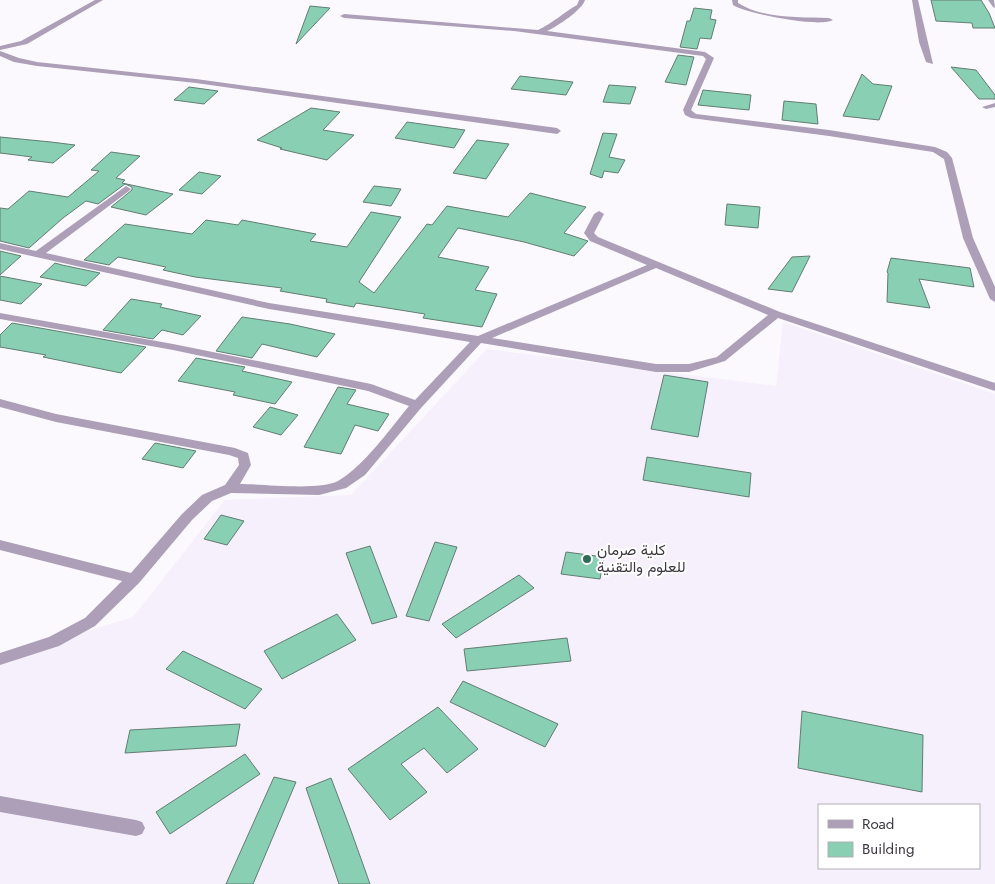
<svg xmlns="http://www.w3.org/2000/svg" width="995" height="884" font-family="Jost,Vazirmatn,sans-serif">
  <rect width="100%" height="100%" fill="#fbf9fe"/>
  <path fill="#f6effc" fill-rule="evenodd" d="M 783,322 L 995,394 L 995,884 L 0,884 L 0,658 L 133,617 L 225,500 L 351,495 L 487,349 L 776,386 ZM 819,805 L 979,805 L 979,868 L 819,868 Z"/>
  <g fill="#88cfb3" stroke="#627d72">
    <path d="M 931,0 L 981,0 L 989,13 L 995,28 L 973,28 L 972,23 L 936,21 Z"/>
    <path d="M 310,6 L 330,8 L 296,44 Z"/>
    <path d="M 694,8 L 712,10 L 710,19 L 716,20 L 711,39 L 700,38 L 697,49 L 680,47 L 687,21 L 690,21 Z"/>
    <path d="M 678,55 L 694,57 L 686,85 L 665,82 Z"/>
    <path d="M 951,67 L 976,70 L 995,95 L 995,99 L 979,99 Z"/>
    <path d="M 862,74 L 873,84 L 892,86 L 879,120 L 843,116 Z"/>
    <path d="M 520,76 L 573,82 L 566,95 L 511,89 Z"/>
    <path d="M 609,85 L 636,87 L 630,104 L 603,102 Z"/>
    <path d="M 189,87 L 218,91 L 204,104 L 174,100 Z"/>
    <path d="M 703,90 L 751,95 L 749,110 L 698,105 Z"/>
    <path d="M 784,101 L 816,104 L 818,124 L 782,120 Z"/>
    <path d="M 311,108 L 340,112 L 323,130 L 354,135 L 327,160 L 280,149 L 282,148 L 257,140 Z"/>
    <path d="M 407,122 L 450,128 L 465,130 L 454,148 L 395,138 Z"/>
    <path d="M 603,133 L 617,134 L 609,157 L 625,160 L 618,173 L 604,171 L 602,178 L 590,174 Z"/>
    <path d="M 0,137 L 51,142 L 75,145 L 53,163 L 28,160 L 32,157 L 0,153 Z"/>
    <path d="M 477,140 L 509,144 L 486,179 L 453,173 Z"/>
    <path d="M 111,152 L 140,156 L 116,178 L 125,180 L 122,183 L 173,194 L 146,215 L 111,207 L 132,190 L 132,187 L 125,184 L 98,204 L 86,201 L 63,218 L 29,248 L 0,241 L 0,208 L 8,209 L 29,191 L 68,197 L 99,171 L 91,170 Z"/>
    <path d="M 199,172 L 221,176 L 202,194 L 179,190 Z"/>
    <path d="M 374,186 L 401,189 L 391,206 L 363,202 Z"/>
    <path d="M 530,193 L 586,207 L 564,233 L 588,241 L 574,256 L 524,242 L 458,228 L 438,257 L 489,267 L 475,290 L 497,294 L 482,327 L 423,318 L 425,314 L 356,303 L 354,307 L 326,302 L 327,299 L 280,291 L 282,288 L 195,277 L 163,270 L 166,267 L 118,257 L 109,265 L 84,260 L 125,224 L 192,234 L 206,220 L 238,225 L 242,220 L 316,234 L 310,241 L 347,247 L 371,212 L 401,217 L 359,282 L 374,293 L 427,224 L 432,225 L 447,206 L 508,217 Z"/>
    <path d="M 727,204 L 760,207 L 758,228 L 725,225 Z"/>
    <path d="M 0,251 L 21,256 L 0,275 Z"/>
    <path d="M 810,256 L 792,292 L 768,289 L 792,257 Z"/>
    <path d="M 891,258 L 970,268 L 974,287 L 919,279 L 930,308 L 887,302 L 888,273 L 887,272 Z"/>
    <path d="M 55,263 L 62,265 L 100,273 L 86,286 L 40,277 Z"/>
    <path d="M 0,276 L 42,284 L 21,304 L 0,300 Z"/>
    <path d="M 131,299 L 162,304 L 160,307 L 201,316 L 183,335 L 162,330 L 153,339 L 103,330 Z"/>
    <path d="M 242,317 L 290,324 L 335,334 L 317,357 L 262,344 L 252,358 L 216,351 Z"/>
    <path d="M 12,323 L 146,347 L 121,373 L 43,357 L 46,355 L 0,347 L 0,335 Z"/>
    <path d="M 196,358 L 245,367 L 242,371 L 292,382 L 275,404 L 233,395 L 235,392 L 178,381 Z"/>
    <path d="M 664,375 L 708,382 L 698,437 L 651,429 Z"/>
    <path d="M 338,387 L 356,390 L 347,404 L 389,414 L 378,431 L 355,425 L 341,454 L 304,447 Z"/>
    <path d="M 270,407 L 298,415 L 281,435 L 253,427 Z"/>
    <path d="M 155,443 L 196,451 L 183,468 L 142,459 Z"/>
    <path d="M 647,457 L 751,473 L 749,497 L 643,480 Z"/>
    <path d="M 221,515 L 244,521 L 227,545 L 204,539 Z"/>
    <path d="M 435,542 L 457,547 L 429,621 L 406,616 Z"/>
    <path d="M 370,546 L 397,617 L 372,624 L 346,553 Z"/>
    <path d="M 566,552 L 604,557 L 600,579 L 561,574 Z"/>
    <path d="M 519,575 L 534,588 L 456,638 L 442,624 Z"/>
    <path d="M 337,614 L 356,640 L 282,679 L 264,651 Z"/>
    <path d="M 567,638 L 571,661 L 467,671 L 464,649 Z"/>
    <path d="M 183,651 L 262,689 L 245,709 L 166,669 Z"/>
    <path d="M 463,681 L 558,724 L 545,747 L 450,702 Z"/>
    <path d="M 438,707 L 478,749 L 447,773 L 424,748 L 401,764 L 427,792 L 390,820 L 348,769 Z"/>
    <path d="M 802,711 L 923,735 L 922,792 L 798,768 Z"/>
    <path d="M 240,724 L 236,746 L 125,753 L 130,730 Z"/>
    <path d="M 245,754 L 260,774 L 170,834 L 156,812 Z"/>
    <path d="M 274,777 L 296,782 L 253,884 L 226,884 Z"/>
    <path d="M 331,778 L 350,828 L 370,884 L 339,884 L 306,788 Z"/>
  </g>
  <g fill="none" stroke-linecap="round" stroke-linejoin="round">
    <g fill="#ac9fb7" fill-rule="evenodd">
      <path d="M 95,0 L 103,0 L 27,44 L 0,50 L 0,46 L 21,41 Z"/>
      <path d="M 579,0 L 585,0 C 582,10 558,26 547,31 L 705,52 L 714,58 L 691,110 L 696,114 L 829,130 L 935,147 L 947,152 L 952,158 L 973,238 L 995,287 L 995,302 L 990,299 L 963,238 L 944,159 L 933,152 L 829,136 L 691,118 L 685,115 L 683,110 L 706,59 L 703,56 L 514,31 L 344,18 L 340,16 L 344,14 L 538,30 C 553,23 563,13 577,5 Z"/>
      <path d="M 732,0 L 738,0 L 738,3 C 763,19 801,17 829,18 L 833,20 C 820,28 747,14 733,5 Z"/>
      <path d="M 912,0 L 918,0 L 933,64 L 926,62 L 919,42 Z"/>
      <path d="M 988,0 L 994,0 L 995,8 L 993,7 Z"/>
      <path d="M 0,51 L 19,58 L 37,62 L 196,79 L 557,128 L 561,131 L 557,134 L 196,83 L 37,66 L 14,62 L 0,56 Z"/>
      <path d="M 995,103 L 995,107 L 986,109 L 982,107 Z"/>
      <path d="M 126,186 L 131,189 L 129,191 L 46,253 L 269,303 L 478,336 L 647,265 L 590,241 L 584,233 L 594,214 L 599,211 L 604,214 L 594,233 L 598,237 L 780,312 L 995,383 L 995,391 L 778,318 L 725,361 L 689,372 L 656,372 L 481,343 L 421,408 L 365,475 L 346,488 L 319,495 L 231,493 L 212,501 L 192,520 L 139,583 L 95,626 L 59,646 L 0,665 L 0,653 L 49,637 L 85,618 L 122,581 L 0,550 L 0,540 L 131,573 L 182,514 L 202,495 L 225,485 L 239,465 L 238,458 L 229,455 L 56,422 L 0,407 L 0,399 L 56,414 L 235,448 L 248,453 L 251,465 L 240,484 C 263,484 319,491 338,481 C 363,467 390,429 409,406 L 368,391 L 173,350 L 0,319 L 0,313 L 173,344 L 371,384 L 415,400 L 470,342 L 269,309 L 0,249 L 0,243 L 36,251 ZM 656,268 L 768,315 L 717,357 L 689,364 L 656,364 L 492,338 Z"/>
      <path d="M 0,796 L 136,820 L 142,822 L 145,828 L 142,834 L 136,836 L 0,812 Z"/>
    </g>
  </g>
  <circle fill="#316c57" stroke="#fff" stroke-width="2" cx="587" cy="559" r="5"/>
  <g text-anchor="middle" stroke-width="4" stroke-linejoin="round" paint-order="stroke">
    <g font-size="15" fill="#3c3741" stroke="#fff" text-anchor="start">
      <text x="597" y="555">كلية صرمان<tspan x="597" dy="17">للعلوم والتقنية</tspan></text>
    </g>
  </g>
  <rect x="818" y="804" width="162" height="65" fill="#ffffff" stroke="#b1afb3"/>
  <rect x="828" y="820" width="25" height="8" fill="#ac9fb7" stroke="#b1afb3"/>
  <text x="862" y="829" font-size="15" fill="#3c3741">Road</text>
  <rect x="828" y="842" width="25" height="15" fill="#88cfb3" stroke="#b1afb3"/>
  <text x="862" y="854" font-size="15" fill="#3c3741">Building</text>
</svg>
